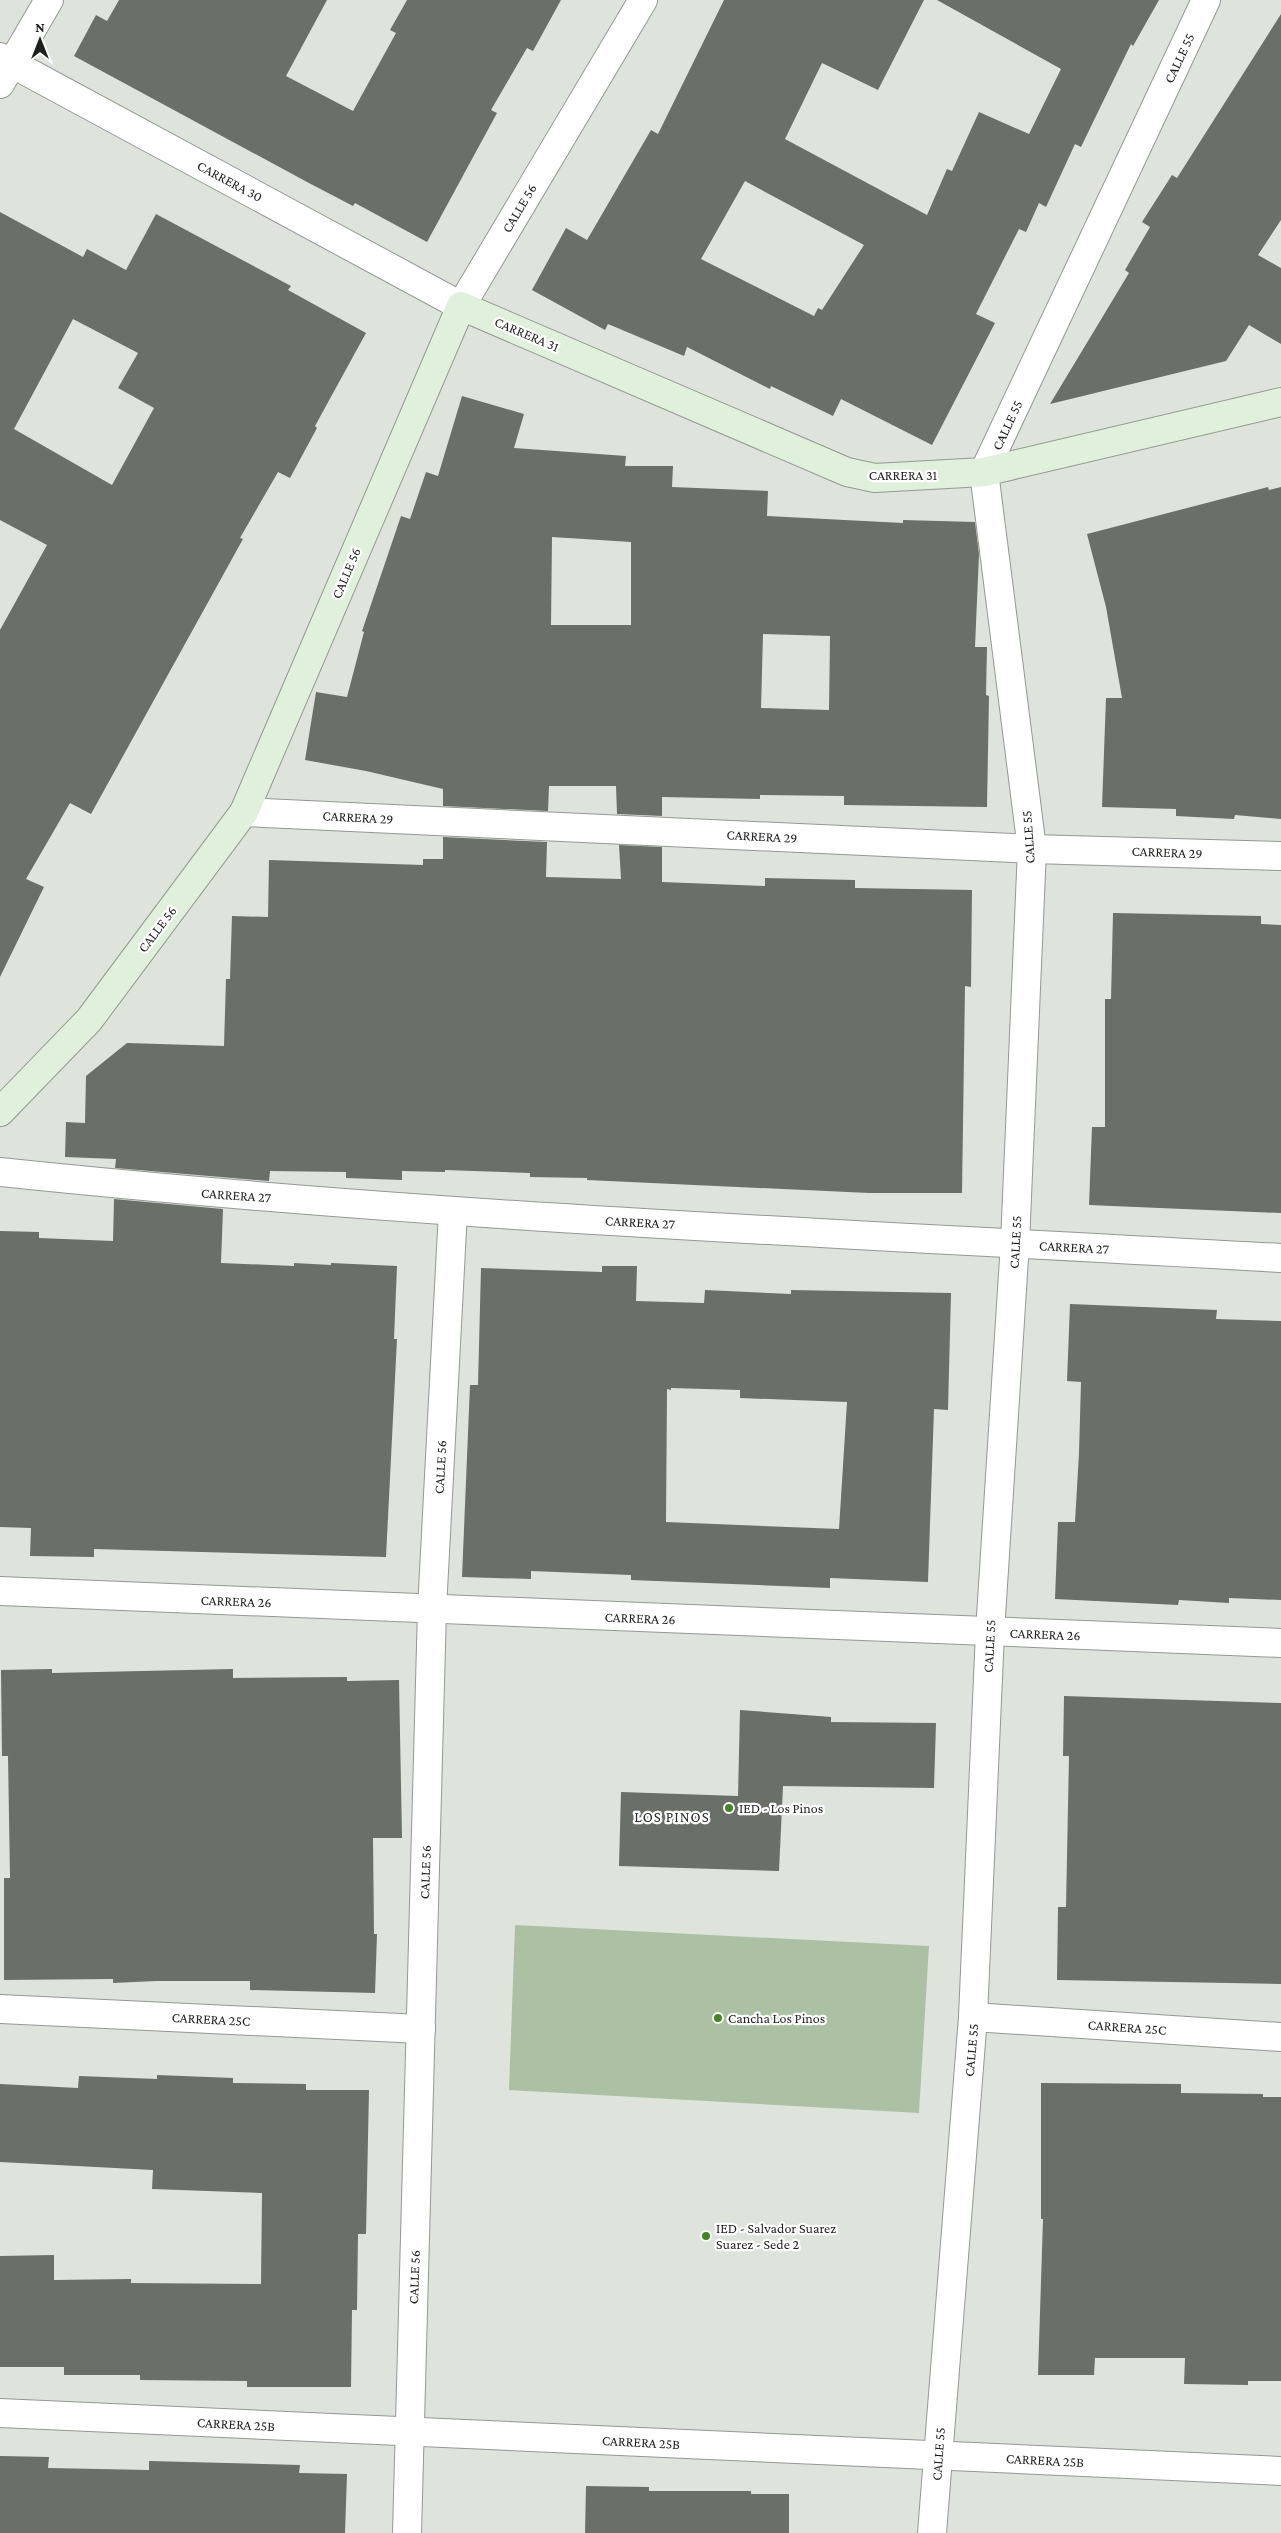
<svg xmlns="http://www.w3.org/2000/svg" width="1281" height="2533" font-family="'Crimson Pro',serif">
  <rect width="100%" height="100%" fill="#dee4dc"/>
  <path fill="#acc1a4" d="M 515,1925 L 929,1946 L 919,2113 L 509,2090 Z"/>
  <g fill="#6a6f68" fill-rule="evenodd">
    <path d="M 119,0 L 327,0 L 286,76 L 353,111 L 396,33 L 390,30 L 407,0 L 561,0 L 533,51 L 527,48 L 491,110 L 497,113 L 427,242 L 355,203 L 353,206 L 307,182 L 74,56 L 96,15 L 107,21 Z"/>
    <path d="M 724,0 L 924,0 L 878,90 L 822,63 L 785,139 L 927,215 L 947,169 L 952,171 L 979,112 L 1029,134 L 1061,69 L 937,0 L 1159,0 L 1133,46 L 1131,44 L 1081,147 L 1075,144 L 1046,207 L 1039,203 L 1026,232 L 1019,229 L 976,314 L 995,323 L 932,445 L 841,399 L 833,416 L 771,386 L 770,389 L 687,347 L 684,356 L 608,324 L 605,330 L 532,290 L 566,228 L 587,240 L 651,130 L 658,134 ZM 745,181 L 864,245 L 822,310 L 818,308 L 814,316 L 701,259 Z"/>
    <path d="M 1281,14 L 1281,220 L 1258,255 L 1281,268 L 1281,344 L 1249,325 L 1226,361 L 1050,404 L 1129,273 L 1125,270 L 1150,227 L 1142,222 L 1172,175 L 1177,178 Z"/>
    <path d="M 0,212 L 83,257 L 87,249 L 126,270 L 156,214 L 291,286 L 288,290 L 366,333 L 315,426 L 317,428 L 290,478 L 278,472 L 240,538 L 243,539 L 91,814 L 70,803 L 26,879 L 44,887 L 0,977 L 0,630 L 47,545 L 0,520 ZM 73,319 L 138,353 L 118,388 L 154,408 L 112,485 L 14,429 Z"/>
    <path d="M 462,396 L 524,414 L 514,448 L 626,456 L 625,466 L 673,466 L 672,487 L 768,491 L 767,516 L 903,523 L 903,520 L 975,522 L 979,554 L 975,647 L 987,647 L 986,695 L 989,696 L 987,807 L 844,805 L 844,796 L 760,795 L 760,799 L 662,797 L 662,816 L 617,814 L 616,786 L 549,786 L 548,811 L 443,806 L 443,789 L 366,771 L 305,760 L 316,692 L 347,697 L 364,632 L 362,631 L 401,516 L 410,519 L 426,472 L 438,476 ZM 552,537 L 631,542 L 631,625 L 551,625 ZM 763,634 L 830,636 L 829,710 L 761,708 Z"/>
    <path d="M 1268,487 L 1269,490 L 1281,487 L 1281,819 L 1235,815 L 1234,819 L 1176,816 L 1176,809 L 1102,807 L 1106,698 L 1122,698 L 1106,607 L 1087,534 Z"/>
    <path d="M 443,837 L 547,842 L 546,877 L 621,879 L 619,845 L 662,847 L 662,882 L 765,886 L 765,878 L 855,880 L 855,888 L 972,890 L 971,987 L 965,986 L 962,1193 L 869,1193 L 587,1180 L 587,1178 L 530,1177 L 530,1173 L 445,1170 L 445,1172 L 402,1171 L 402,1180 L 346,1178 L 346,1172 L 270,1171 L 269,1181 L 115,1168 L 116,1159 L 65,1157 L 66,1122 L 85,1123 L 86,1076 L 127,1043 L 224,1046 L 226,979 L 230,979 L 232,916 L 268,917 L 269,860 L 423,865 L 423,859 L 443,859 Z"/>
    <path d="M 1113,913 L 1261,916 L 1261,924 L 1281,925 L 1281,1213 L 1089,1205 L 1092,1127 L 1105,1127 L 1105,999 L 1111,999 Z"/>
    <path d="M 114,1199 L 223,1209 L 221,1263 L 294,1266 L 294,1263 L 331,1265 L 331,1263 L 397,1266 L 394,1339 L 397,1339 L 386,1557 L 94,1549 L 94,1557 L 30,1556 L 31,1528 L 0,1527 L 0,1231 L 39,1232 L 39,1238 L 113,1241 Z"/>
    <path d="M 602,1266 L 637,1266 L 636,1301 L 704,1303 L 705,1290 L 791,1294 L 791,1290 L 951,1293 L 948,1410 L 934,1409 L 928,1582 L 830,1578 L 830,1588 L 631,1580 L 631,1575 L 531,1571 L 531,1579 L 462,1577 L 470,1385 L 478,1385 L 481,1268 L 602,1272 ZM 671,1388 L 740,1390 L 740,1398 L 847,1402 L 839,1529 L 666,1522 L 667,1389 L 671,1390 Z"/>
    <path d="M 1070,1304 L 1217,1310 L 1216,1319 L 1281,1321 L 1281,1600 L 1229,1598 L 1229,1603 L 1179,1600 L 1178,1605 L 1055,1599 L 1058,1522 L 1075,1522 L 1079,1453 L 1081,1382 L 1067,1381 Z"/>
    <path d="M 52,1669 L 52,1673 L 233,1669 L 233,1678 L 347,1677 L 347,1681 L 399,1680 L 402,1838 L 373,1838 L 374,1934 L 377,1934 L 375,1993 L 250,1990 L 250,1981 L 156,1981 L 113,1983 L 113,1979 L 4,1980 L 4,1878 L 10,1878 L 8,1756 L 2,1756 L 1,1670 Z"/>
    <path d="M 1064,1696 L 1281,1703 L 1281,1984 L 1057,1980 L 1058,1907 L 1066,1907 L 1069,1756 L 1063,1756 Z"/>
    <path d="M 740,1710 L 831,1717 L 831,1722 L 936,1723 L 934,1788 L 783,1786 L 779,1871 L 619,1866 L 621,1792 L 738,1796 Z"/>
    <path d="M 157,2075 L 233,2078 L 233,2083 L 306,2084 L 306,2090 L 369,2090 L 366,2234 L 358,2234 L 357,2310 L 352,2310 L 351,2387 L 247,2387 L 247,2381 L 140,2380 L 140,2375 L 64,2375 L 64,2367 L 0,2367 L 0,2256 L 54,2255 L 54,2280 L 131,2279 L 131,2283 L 261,2284 L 262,2193 L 152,2189 L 153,2170 L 0,2162 L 0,2084 L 78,2088 L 79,2076 L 157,2079 Z"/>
    <path d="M 1041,2083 L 1181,2084 L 1181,2093 L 1263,2094 L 1263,2097 L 1281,2097 L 1281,2381 L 1248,2381 L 1248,2385 L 1184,2384 L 1185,2358 L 1095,2358 L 1094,2375 L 1038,2375 L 1043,2219 L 1041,2219 Z"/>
    <path d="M 0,2456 L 49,2457 L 48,2468 L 149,2470 L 149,2461 L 300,2465 L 299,2473 L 347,2474 L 345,2533 L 0,2533 Z"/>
    <path d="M 586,2486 L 649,2487 L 649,2491 L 751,2491 L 751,2494 L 789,2494 L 789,2533 L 585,2533 Z"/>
  </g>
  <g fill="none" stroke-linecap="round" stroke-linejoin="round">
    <g stroke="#939992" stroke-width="30">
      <g id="street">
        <path d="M 0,57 L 461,306 L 643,0"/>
        <path d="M 0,84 L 49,0"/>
        <path d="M 244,812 L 1032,849 L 1281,856"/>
        <path d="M 0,1172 C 426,1217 854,1234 1281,1258"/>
        <path d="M 0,1591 L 1281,1643"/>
        <path d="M 0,2009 L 421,2029"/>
        <path d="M 973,2017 L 1281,2037"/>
        <path d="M 0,2413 L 1281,2471"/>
        <path d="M 407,2533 L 432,1609 L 453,1211"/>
        <path d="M 932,2533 L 973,2017 L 990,1632 L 1015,1243 L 1032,849 L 984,472 L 1206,0"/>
      </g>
    </g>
    <g stroke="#939992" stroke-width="30">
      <path id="secondary" d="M 0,1112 L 89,1020 L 244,812 L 461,306 L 847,472 L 875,478 L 984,472 L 1281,402"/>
    </g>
    <use href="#street" stroke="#fff" stroke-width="28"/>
    <use href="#secondary" stroke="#e1f0dc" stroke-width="28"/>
  </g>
  <g fill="#448526" stroke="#fff" stroke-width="2">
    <circle cx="729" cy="1808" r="5"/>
    <circle cx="718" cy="2018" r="5"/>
    <circle cx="706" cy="2236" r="5"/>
  </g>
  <g text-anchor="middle" stroke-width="4.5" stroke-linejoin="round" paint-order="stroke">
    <g font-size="14" fill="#1e201d" stroke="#fff">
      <text transform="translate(1179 58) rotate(-65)" y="5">CALLE 55</text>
      <text transform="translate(230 181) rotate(28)" y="5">CARRERA 30</text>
      <text transform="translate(519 208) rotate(-59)" y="5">CALLE 56</text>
      <text transform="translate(527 334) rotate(23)" y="5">CARRERA 31</text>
      <text transform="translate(1007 425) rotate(-65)" y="5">CALLE 55</text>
      <text x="903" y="480">CARRERA 31</text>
      <text transform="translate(346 573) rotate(-67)" y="5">CALLE 56</text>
      <text transform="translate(358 817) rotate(3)" y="5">CARRERA 29</text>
      <text transform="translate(762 836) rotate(3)" y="5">CARRERA 29</text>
      <text transform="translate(1028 837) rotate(-94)" y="5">CALLE 55</text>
      <text transform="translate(1167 852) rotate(2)" y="5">CARRERA 29</text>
      <text transform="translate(157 929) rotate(-53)" y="5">CALLE 56</text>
      <text transform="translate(236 1195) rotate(4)" y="5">CARRERA 27</text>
      <text transform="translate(640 1222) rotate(3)" y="5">CARRERA 27</text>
      <text transform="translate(1015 1242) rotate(-87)" y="5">CALLE 55</text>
      <text transform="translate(1074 1247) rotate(3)" y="5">CARRERA 27</text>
      <text transform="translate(440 1467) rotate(-87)" y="5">CALLE 56</text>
      <text transform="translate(236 1601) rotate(2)" y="5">CARRERA 26</text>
      <text transform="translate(640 1618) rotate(2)" y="5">CARRERA 26</text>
      <text transform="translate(1045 1634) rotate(2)" y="5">CARRERA 26</text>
      <text transform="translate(989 1646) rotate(-87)" y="5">CALLE 55</text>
      <text transform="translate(425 1872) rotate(-88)" y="5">CALLE 56</text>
      <text transform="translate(211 2019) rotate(3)" y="5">CARRERA 25C</text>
      <text transform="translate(1127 2027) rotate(4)" y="5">CARRERA 25C</text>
      <text transform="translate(971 2050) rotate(-85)" y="5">CALLE 55</text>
      <text transform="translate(414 2277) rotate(-88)" y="5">CALLE 56</text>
      <text transform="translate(236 2424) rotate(3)" y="5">CARRERA 25B</text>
      <text transform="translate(641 2442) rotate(3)" y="5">CARRERA 25B</text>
      <text transform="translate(938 2454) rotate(-86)" y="5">CALLE 55</text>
      <text transform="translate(1045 2460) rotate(3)" y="5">CARRERA 25B</text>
    </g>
    <g font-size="14" fill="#1e201d" stroke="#fff" text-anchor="start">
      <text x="739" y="1813">IED - Los Pinos</text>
      <text x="728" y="2023">Cancha Los Pinos</text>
      <text x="716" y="2233">IED - Salvador Suarez<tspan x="716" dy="16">Suarez - Sede 2</tspan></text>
    </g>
    <g font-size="15" letter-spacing="1" fill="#2a2f28" stroke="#fff">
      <text x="672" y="1822">LOS PINOS</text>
    </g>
  </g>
  <g transform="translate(40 40)" stroke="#ffffff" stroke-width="4" paint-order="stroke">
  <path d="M0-4L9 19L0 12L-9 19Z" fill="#1e201d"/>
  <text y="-8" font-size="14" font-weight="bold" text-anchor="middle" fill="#1e201d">N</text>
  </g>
</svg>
